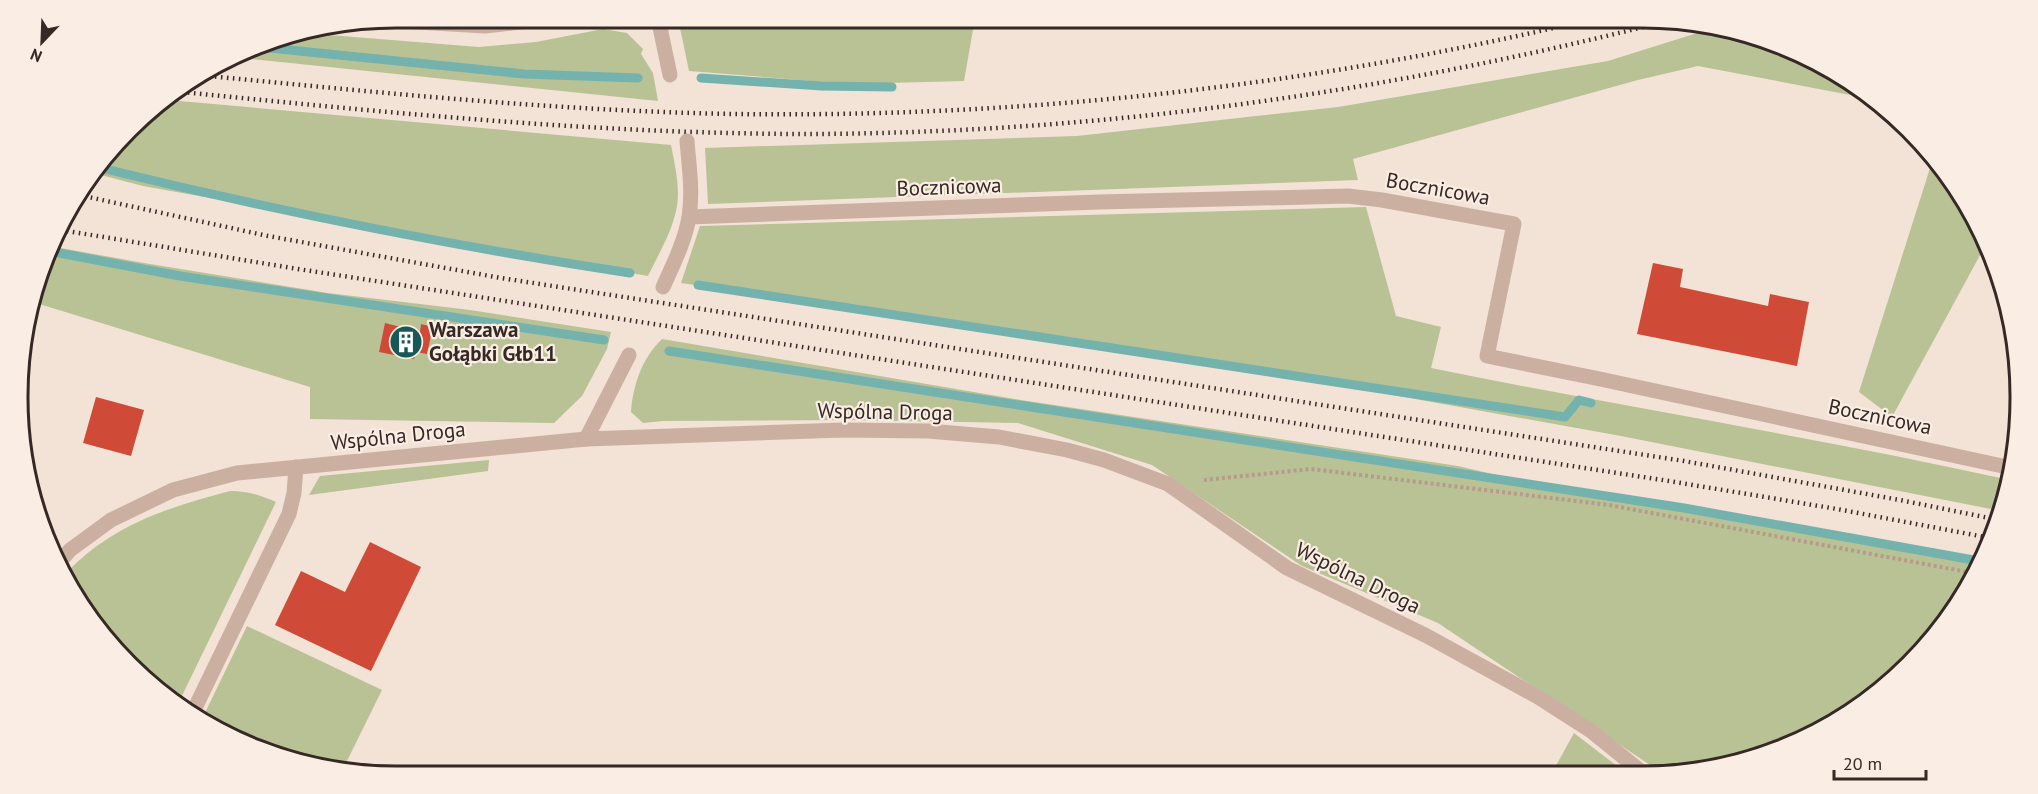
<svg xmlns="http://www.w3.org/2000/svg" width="2038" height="794" font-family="'PT Sans',sans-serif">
  <rect width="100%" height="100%" fill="#f3e2d6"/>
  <g fill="#b8c295">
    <path d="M 678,18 L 975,18 L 964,81 L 849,84 L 689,71 Z"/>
    <path d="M 603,29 L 627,33 L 643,49 L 641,54 L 653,73 L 658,101 L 241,58 L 275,38 L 304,33 L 479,47 L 536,42 Z"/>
    <path d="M 1710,29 L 1762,38 L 1866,98 L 1698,66 L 1638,80 L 1353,159 L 1358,180 L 708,204 L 705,148 L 1077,136 L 1338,107 L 1608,61 Z"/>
    <path d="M 168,100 L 671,145 C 675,166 681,190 676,211 C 671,234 658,255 648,276 L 143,186 L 97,174 L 147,112 Z"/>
    <path d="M 1931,165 L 1981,229 L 1985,246 L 1892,417 L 1859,392 Z"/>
    <path d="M 1366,207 L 1396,316 L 1441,327 L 1431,368 C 1622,407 1815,437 2005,479 L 2001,511 L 1621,436 L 1082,339 L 681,283 L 700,226 Z"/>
    <path d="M 55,247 L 144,263 L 328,293 L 470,310 L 611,332 L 607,349 L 582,396 L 554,423 L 310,419 L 310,387 L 36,303 Z"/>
    <path d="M 662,339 L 1015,399 L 1458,466 L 1505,477 L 1652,500 L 1979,561 L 1956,607 L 1891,682 L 1808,737 L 1691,773 L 1662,773 L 1438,623 L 1302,566 L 1152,465 L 1018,423 L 848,420 L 663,421 L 643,423 L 631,412 C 633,385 642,358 662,339 Z"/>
    <path d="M 489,460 L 488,471 L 309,495 L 320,476 Z"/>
    <path d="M 230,491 C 248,491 260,495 276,502 L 178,704 L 167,698 L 82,607 L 67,572 C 114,524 167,508 230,491 Z"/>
    <path d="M 247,626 L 382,690 L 344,767 L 276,756 L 203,717 Z"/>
    <path d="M 1574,733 L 1626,773 L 1552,773 Z"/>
  </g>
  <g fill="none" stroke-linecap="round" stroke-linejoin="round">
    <g stroke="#73b2ad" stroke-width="9">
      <path d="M 260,47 L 524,74 L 638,78"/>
      <path d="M 701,78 L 822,86 L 892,87"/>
      <path d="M 101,168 C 276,211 452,246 630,273"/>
      <path d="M 54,252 L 180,276 L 604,340"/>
      <path d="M 698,285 L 1565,417 L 1579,400 L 1591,403"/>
      <path d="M 669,351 L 1684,508 L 1979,561"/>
    </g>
  </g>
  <g fill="#d04b37">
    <path d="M 1653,263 L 1683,269 L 1680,287 L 1768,306 L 1770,294 L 1809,302 L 1797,366 L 1637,334 Z"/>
    <path d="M 385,323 L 420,332 L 421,324 L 433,327 L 427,354 L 416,352 L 414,359 L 379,352 Z"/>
    <path d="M 96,397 L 144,410 L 131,456 L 83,443 Z"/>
    <path d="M 370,542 L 421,567 L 371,671 L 275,625 L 301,571 L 345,592 Z"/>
  </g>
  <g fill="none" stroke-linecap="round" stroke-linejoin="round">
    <path stroke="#b79a8c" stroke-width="4" stroke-dasharray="3 3" stroke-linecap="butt" d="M 1204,480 L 1311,469 L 1609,505 L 1973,573"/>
    <g stroke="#cbb0a2" stroke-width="15">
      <path d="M 658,18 L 670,75"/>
      <path d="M 382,20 L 485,26 L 558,18"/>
      <path d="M 689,217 L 1099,202 L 1348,196 L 1382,200 L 1514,224 L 1487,356 L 1600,379 L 2007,467"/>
      <path d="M 663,287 C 673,265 685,241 689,217 C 693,192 689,166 687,141"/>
      <path d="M 586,439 L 629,355"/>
      <path d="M 62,559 L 70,550 L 111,520 L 173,490 L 237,473 L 586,439 L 843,430 L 928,431 L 999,437 L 1067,450 L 1104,460 L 1168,484 L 1287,568 L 1425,635 L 1538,697 L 1591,731 L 1643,773"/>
      <path d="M 193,712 L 289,514 L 294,493 L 296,467"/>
    </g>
    <g stroke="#352825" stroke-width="4.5" stroke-dasharray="1.5 4.5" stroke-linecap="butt">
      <path d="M 209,76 C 384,93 559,111 734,114 C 1024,118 1314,86 1596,18"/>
      <path d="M 182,92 C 391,113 600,134 810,134 C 1099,133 1384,93 1663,22"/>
      <path d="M 79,195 L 268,236 L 501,278 L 1684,461 L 1900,500 L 1999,520"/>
      <path d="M 61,230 L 298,269 L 1669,481 L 1837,509 L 1990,538"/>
    </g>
  </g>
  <defs>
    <g id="building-disc" transform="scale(1.725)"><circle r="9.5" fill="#175956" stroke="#faede3"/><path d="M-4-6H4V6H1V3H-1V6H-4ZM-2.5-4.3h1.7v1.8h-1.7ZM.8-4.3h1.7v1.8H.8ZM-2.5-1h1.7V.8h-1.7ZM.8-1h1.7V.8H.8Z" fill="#fff"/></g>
  </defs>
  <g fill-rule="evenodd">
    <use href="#building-disc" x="406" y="342"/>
  </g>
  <g text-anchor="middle" stroke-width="4.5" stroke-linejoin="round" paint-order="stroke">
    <g font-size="21" fill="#352825" stroke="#faede3">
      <text transform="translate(949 187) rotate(-2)" y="7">Bocznicowa</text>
      <text transform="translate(1438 189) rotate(10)" y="7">Bocznicowa</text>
      <text transform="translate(885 412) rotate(1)" y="7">Wspólna Droga</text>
      <text transform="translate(1880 417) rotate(12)" y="7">Bocznicowa</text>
      <text transform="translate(398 436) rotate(-6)" y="7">Wspólna Droga</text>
      <text transform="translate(1358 578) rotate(26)" y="7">Wspólna Droga</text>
    </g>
    <g font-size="21" font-weight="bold" fill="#352825" stroke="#faede3" text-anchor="start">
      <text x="429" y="337">Warszawa<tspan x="429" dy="24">Gołąbki Głb11</tspan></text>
    </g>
  </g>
  <path d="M0 0H2038V794H0ZM396 28H1642A368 368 0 0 1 2010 396V398A368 368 0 0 1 1642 766H396A368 368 0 0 1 28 398V396A368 368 0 0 1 396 28Z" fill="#faede3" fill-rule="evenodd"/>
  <path fill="none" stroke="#352825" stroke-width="3" d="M396 28H1642A368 368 0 0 1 2010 396V398A368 368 0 0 1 1642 766H396A368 368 0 0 1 28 398V396A368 368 0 0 1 396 28Z"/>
  <g transform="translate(42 42) rotate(203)" stroke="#faede3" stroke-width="4.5" paint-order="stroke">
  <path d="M0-4.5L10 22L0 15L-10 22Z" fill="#352825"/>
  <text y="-9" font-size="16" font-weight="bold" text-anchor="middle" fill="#352825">N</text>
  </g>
  <path d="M1834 770v9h92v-9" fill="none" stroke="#352825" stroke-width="3"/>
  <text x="1843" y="770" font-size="18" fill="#352825" stroke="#faede3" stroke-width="4.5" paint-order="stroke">20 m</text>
</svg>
